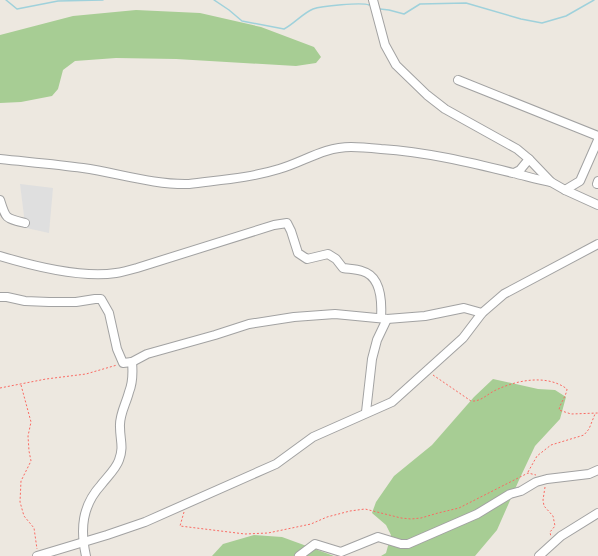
<svg xmlns="http://www.w3.org/2000/svg" width="598" height="556" font-family="'Fira Sans Condensed',sans-serif">
  <rect width="100%" height="100%" fill="#ede8e0"/>
  <g fill="#a7cd94">
    <path d="M 136,10 L 200,13 L 261,27 L 314,47 L 321,57 L 316,63 L 296,66 L 176,59 L 116,58 L 75,61 L 63,70 L 58,89 L 52,96 L 21,102 L 0,103 L 0,35 L 73,16 Z"/>
    <path d="M 493,379 L 538,389 L 555,390 L 566,397 L 560,419 L 535,446 L 519,480 L 497,530 L 475,556 L 381,556 L 386,553 L 391,535 L 386,525 L 372,513 L 376,502 L 394,476 L 432,445 L 474,397 Z"/>
    <path d="M 254,535 L 282,537 L 334,556 L 212,556 L 223,544 Z"/>
  </g>
  <path fill="#dfdfdf" d="M 20,184 L 53,188 L 49,233 L 22,227 L 24,216 Z"/>
  <g fill="none" stroke-linecap="round" stroke-linejoin="round">
    <g stroke="#9fd1db" stroke-width="1.5">
      <path d="M 6,0 L 17,9 L 58,1 L 103,0"/>
      <path d="M 214,0 L 229,10 L 242,21 L 284,29 C 294,24 303,13 313,9 C 321,6 362,2 369,5"/>
      <path d="M 380,9 L 389,10 L 404,14 L 420,4 L 466,3 L 521,19 L 542,23 L 566,16 L 594,0"/>
    </g>
    <g stroke="#a2a2a2" stroke-width="10">
      <g id="minor">
        <path d="M 373,0 L 385,45 L 396,65 L 427,95 L 445,109 L 517,149 L 529,159 L 551,182 L 565,190 L 598,205"/>
        <path d="M 458,80 L 598,136"/>
        <path d="M 0,159 C 28,162 55,164 83,168 C 118,173 153,185 189,184 C 219,180 250,178 279,169 C 304,162 323,147 351,147 C 361,147 371,148 381,149 C 426,152 469,162 513,173 C 526,176 538,180 551,182"/>
        <path d="M 514,173 L 520,170 L 529,159"/>
        <path d="M 597,184 L 598,181"/>
        <path d="M 565,190 L 580,181 L 598,140"/>
        <path d="M 0,200 C 6,219 5,218 25,223"/>
        <path d="M 0,256 C 33,266 82,278 116,273 C 123,272 130,270 137,268 L 274,225 L 287,223 L 291,231 L 298,253 L 307,259 L 328,254 L 336,259 L 343,268 C 349,269 356,269 362,271 C 381,276 382,302 381,318"/>
        <path d="M 0,297 L 7,297 L 25,301 L 49,302 L 76,302 L 95,299 L 101,299 L 109,313 L 117,349 L 123,363 L 132,362 L 147,354 L 215,335 L 249,324 L 294,317 L 335,314 L 387,319 L 425,316 L 464,308 L 482,313"/>
        <path d="M 366,412 L 372,359 L 377,340 L 387,319"/>
        <path d="M 37,556 L 107,535 L 145,522 L 276,464 L 313,437 L 392,402 L 463,338 L 482,313 L 504,294 L 598,244"/>
        <path d="M 86,556 C 80,529 82,506 101,485 C 107,477 116,469 119,460 C 124,447 120,440 120,427 C 119,415 126,404 129,392 C 133,382 133,373 132,362"/>
        <path d="M 299,556 L 315,544 L 341,552 L 378,537 L 401,544 L 408,544 L 477,514 L 510,494 L 521,491 L 536,482 L 547,479 L 589,474 L 598,470"/>
        <path d="M 539,556 L 561,536 L 598,513"/>
      </g>
    </g>
    <g stroke="#fa6a63" stroke-width="1" stroke-dasharray="2 2" stroke-linecap="butt">
      <path d="M 433,375 L 471,401 C 481,402 487,394 496,390 C 517,380 547,374 567,389 C 566,397 560,403 559,410 L 571,414 L 598,413"/>
      <path d="M 21,385 L 31,422 L 28,436 L 29,451 L 31,461 L 21,481 L 20,502 L 24,516 L 34,528 L 37,549"/>
      <path d="M 0,388 L 46,379 L 86,374 L 117,365"/>
      <path d="M 528,472 L 537,456 L 551,445 L 584,435 L 589,429 L 595,414"/>
      <path d="M 545,487 L 543,500 L 544,506 L 553,516 L 555,526 L 550,532 L 551,537"/>
      <path d="M 184,512 L 180,526 L 245,534 L 268,533 L 311,524 L 327,517 L 350,511 L 365,509 L 401,518 L 411,519 L 421,518 L 438,513 L 459,508 L 528,473 L 536,475"/>
    </g>
    <use href="#minor" stroke="#fff" stroke-width="8"/>
  </g>
</svg>
